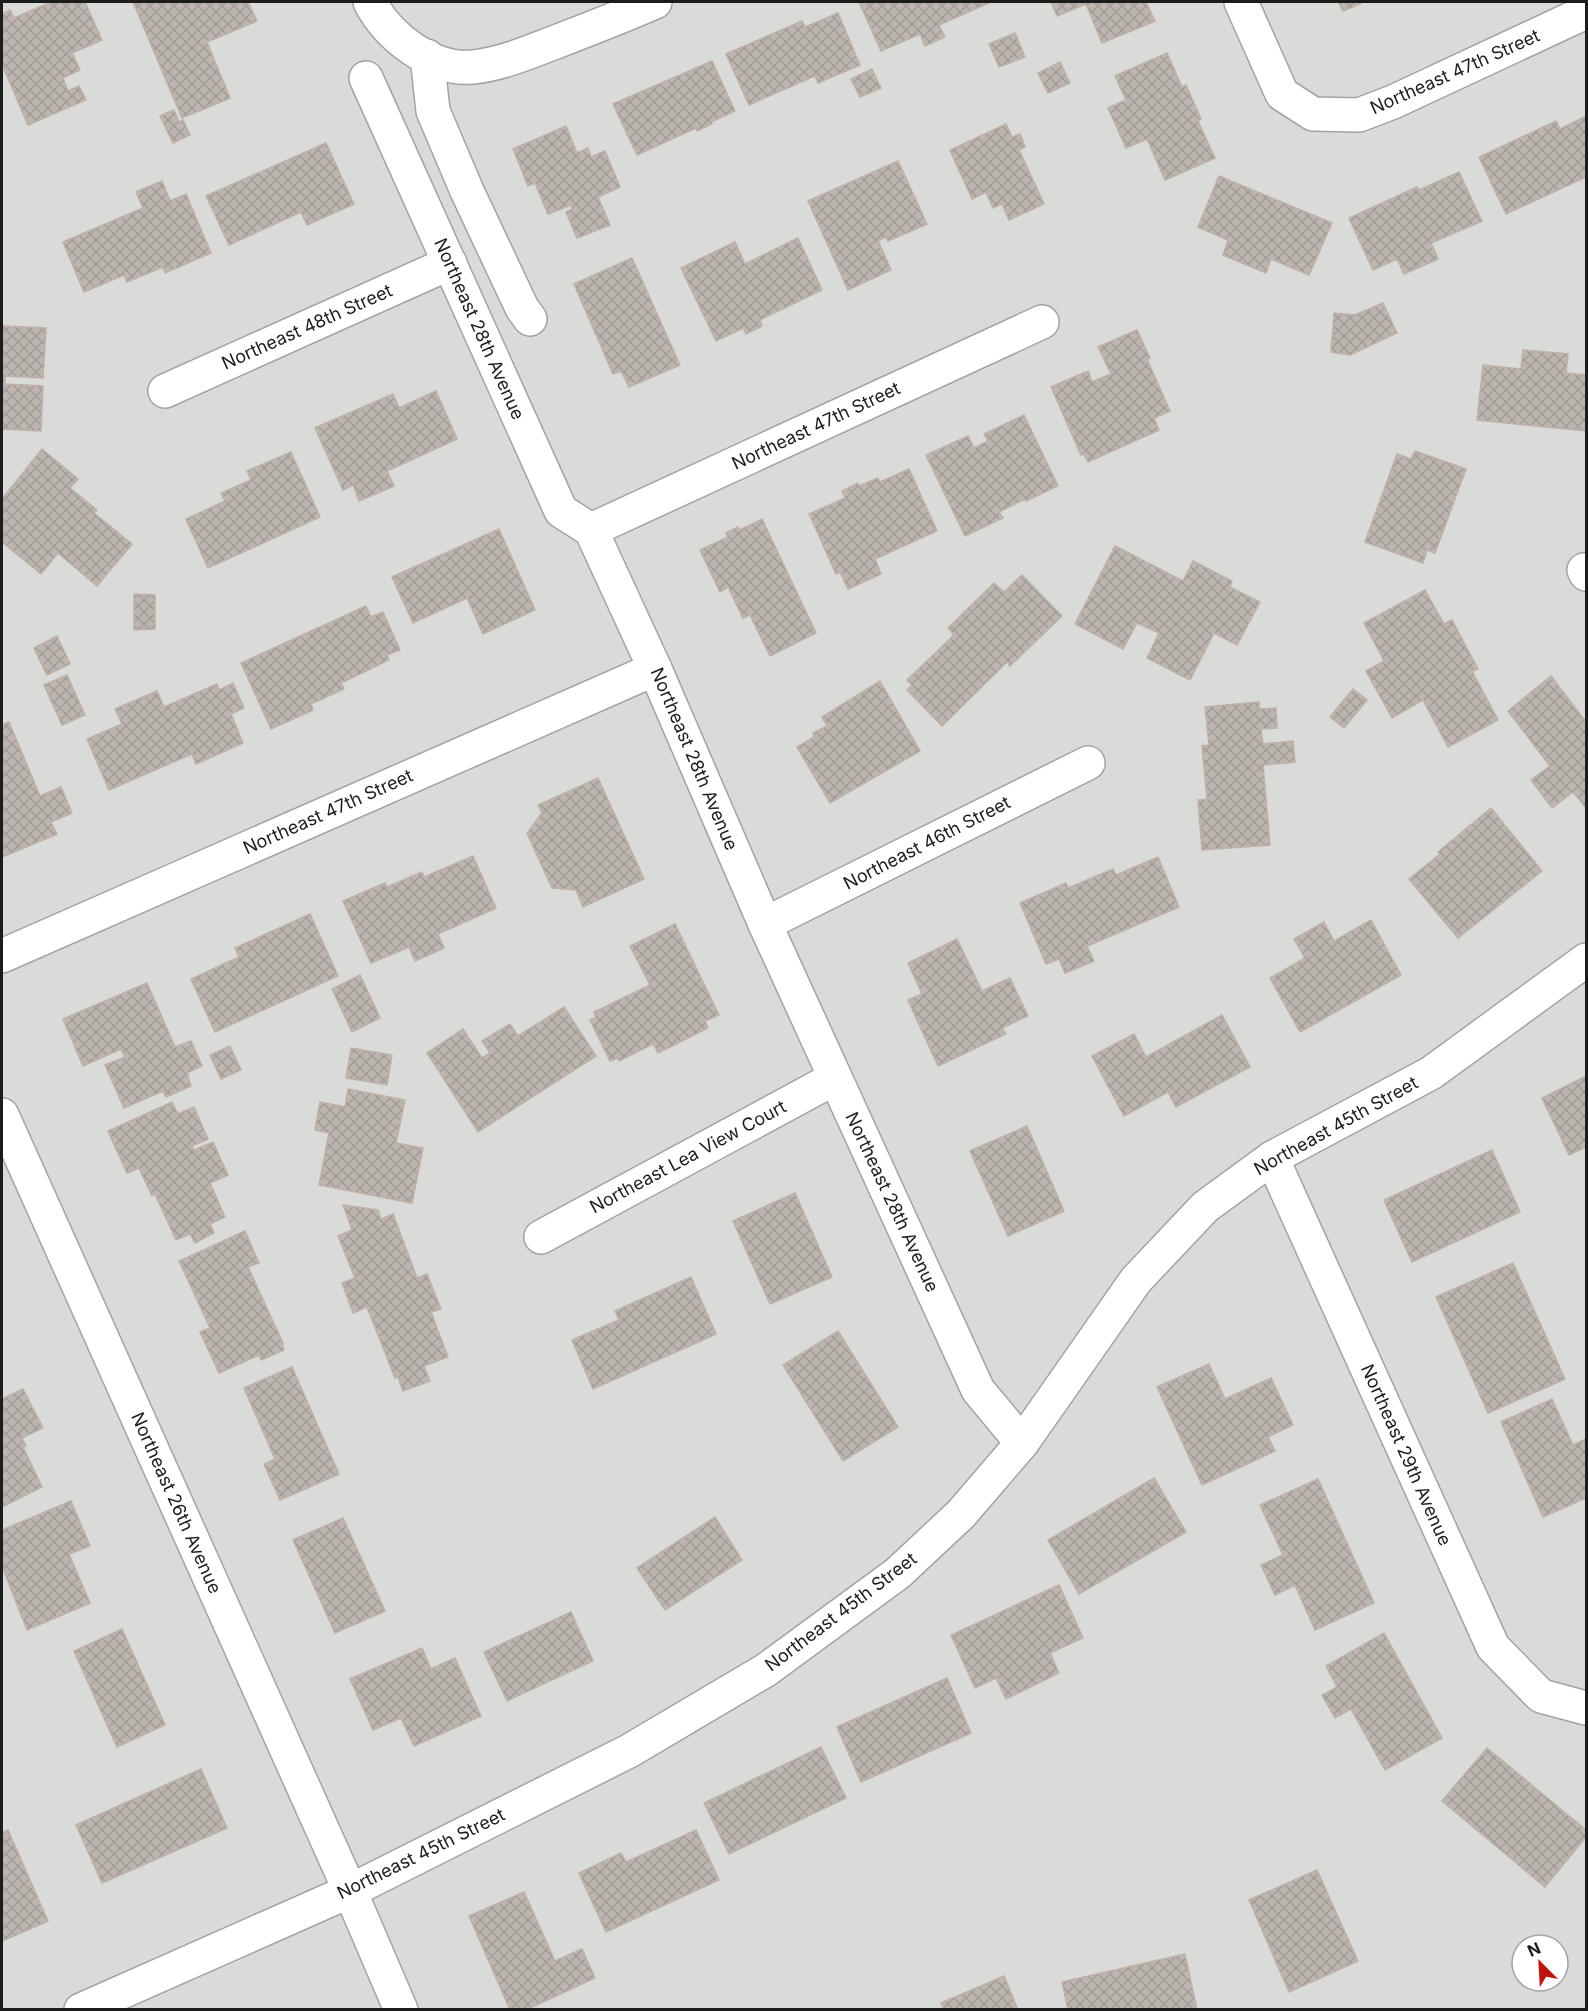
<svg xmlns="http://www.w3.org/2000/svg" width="1588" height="2011" font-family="Inter,sans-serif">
  <defs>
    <pattern id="building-cross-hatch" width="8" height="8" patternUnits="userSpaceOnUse" patternTransform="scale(1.5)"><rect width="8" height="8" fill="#bdb6b0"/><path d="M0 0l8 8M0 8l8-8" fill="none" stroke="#a29c97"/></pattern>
  </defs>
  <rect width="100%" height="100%" fill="#edeae3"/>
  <path fill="#dadad9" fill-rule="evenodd" d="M 2,2 L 1586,2 L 1586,2009 L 2,2010 ZM 1522,1945 L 1558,1945 L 1558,1981 L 1522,1981 Z"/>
  <g fill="url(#building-cross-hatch)" stroke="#bdb1a7" stroke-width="1.5">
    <path d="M 51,2 L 85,2 L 102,40 L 72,53 L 80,70 L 63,78 L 68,91 L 79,86 L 86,100 L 28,125 L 2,64 L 2,14 L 10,10 L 14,18 Z"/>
    <path d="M 133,2 L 248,2 L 257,21 L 207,42 L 230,98 L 182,118 Z"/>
    <path d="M 859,2 L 991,2 L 939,25 L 945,37 L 925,46 L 920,34 L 881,51 Z"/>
    <path d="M 1051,2 L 1146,2 L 1155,21 L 1102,43 L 1086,4 L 1057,16 Z"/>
    <path d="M 1338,2 L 1364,2 L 1343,11 Z"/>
    <path d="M 838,13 L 860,65 L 818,83 L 815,76 L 749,105 L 726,54 L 802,21 L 805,27 Z"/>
    <path d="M 1015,33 L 1025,57 L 999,67 L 989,44 Z"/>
    <path d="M 1167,53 L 1182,87 L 1186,85 L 1201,119 L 1198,121 L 1215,158 L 1165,180 L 1147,139 L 1126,148 L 1108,108 L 1126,100 L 1115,76 Z"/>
    <path d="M 712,61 L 735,111 L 711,122 L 712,124 L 697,131 L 696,128 L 637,155 L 613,104 Z"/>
    <path d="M 1060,62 L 1070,83 L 1048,93 L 1038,73 Z"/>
    <path d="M 872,69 L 881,88 L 860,97 L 851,79 Z"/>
    <path d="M 174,110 L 179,122 L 183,120 L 190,135 L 173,143 L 160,116 Z"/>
    <path d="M 1586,116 L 1586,177 L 1506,214 L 1479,157 L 1556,121 L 1560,129 Z"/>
    <path d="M 1006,124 L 1012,137 L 1020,134 L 1025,147 L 1019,150 L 1044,204 L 1009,220 L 1002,204 L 993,208 L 986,192 L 972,199 L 950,150 Z"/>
    <path d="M 566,126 L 577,153 L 588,148 L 591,157 L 605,151 L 620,187 L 598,197 L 610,225 L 577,238 L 566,212 L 572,209 L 571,205 L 548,214 L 535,183 L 528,186 L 513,149 Z"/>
    <path d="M 326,143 L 354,204 L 307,225 L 301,212 L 229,245 L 206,196 Z"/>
    <path d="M 898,161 L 927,224 L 888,241 L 886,237 L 878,241 L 891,270 L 848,290 L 808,201 Z"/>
    <path d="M 1459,172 L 1482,221 L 1431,243 L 1438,259 L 1404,274 L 1397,259 L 1373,270 L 1349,218 L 1417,187 L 1419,190 Z"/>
    <path d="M 1219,176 L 1332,223 L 1309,275 L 1271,259 L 1266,273 L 1223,255 L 1228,240 L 1198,227 Z"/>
    <path d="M 162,181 L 170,201 L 186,194 L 211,253 L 165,273 L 163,267 L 127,282 L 124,275 L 84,292 L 63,242 L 143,208 L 136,192 Z"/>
    <path d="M 798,238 L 822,290 L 760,320 L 762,326 L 746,334 L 743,328 L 716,341 L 681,268 L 735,242 L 745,264 Z"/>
    <path d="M 632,258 L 680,365 L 629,387 L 621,371 L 613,374 L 574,284 Z"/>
    <path d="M 1383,303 L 1397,333 L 1350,355 L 1331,352 L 1334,313 L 1355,315 Z"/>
    <path d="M 2,326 L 46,328 L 43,378 L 5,376 L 5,384 L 43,386 L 41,431 L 2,429 Z"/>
    <path d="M 1137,330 L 1150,358 L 1147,359 L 1170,411 L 1154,418 L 1159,430 L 1088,462 L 1084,454 L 1081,455 L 1051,387 L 1088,371 L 1092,382 L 1111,374 L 1098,347 Z"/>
    <path d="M 1523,350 L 1568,354 L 1566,373 L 1586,375 L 1586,431 L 1477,420 L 1483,365 L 1521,369 Z"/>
    <path d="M 436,391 L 457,439 L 387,471 L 394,486 L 359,501 L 353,485 L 343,490 L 315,428 L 393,394 L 399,408 Z"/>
    <path d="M 1024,415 L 1058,486 L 1026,501 L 1025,499 L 999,512 L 1003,518 L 965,536 L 926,455 L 968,436 L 974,448 L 988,441 L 984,434 Z"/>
    <path d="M 42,449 L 78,479 L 70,488 L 97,510 L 94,513 L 132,544 L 97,586 L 58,553 L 41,574 L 2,542 L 2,499 Z"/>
    <path d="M 1415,451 L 1466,469 L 1435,553 L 1427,550 L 1423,563 L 1365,542 L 1397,454 L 1411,459 Z"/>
    <path d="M 291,452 L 320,517 L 208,568 L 186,519 L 225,501 L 221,493 L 251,480 L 247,471 Z"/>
    <path d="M 909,469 L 937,531 L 875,559 L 881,574 L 848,589 L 840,572 L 836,574 L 809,514 L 845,498 L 842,491 L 858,483 L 859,486 L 878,478 L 880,482 Z"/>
    <path d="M 762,519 L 816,633 L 770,656 L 750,615 L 743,618 L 728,587 L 720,592 L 700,550 L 728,537 L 726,533 L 738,527 L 740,530 Z"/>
    <path d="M 499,529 L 535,610 L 483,634 L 467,598 L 413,623 L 392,577 Z"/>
    <path d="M 1115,546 L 1183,581 L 1193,561 L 1232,581 L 1230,587 L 1260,602 L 1237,645 L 1214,633 L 1190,680 L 1147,658 L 1159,633 L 1137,623 L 1123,649 L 1075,624 Z"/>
    <path d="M 1022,575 L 1062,616 L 1010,666 L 1007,662 L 942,726 L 907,690 L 912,685 L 907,680 L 954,635 L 948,628 L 994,583 L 1004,592 Z"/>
    <path d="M 1425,590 L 1444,624 L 1452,620 L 1478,669 L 1472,671 L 1498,720 L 1448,747 L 1423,700 L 1392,718 L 1366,671 L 1384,661 L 1364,623 Z"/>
    <path d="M 134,594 L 155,595 L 155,629 L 134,630 Z"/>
    <path d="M 366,606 L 371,617 L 383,612 L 400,650 L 387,655 L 389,660 L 341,683 L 344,689 L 311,704 L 313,710 L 271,729 L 241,663 Z"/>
    <path d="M 57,636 L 70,664 L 47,675 L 34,648 Z"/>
    <path d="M 67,675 L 85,715 L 62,725 L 44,685 Z"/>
    <path d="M 1551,676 L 1586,722 L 1586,808 L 1573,792 L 1552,808 L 1531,780 L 1550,766 L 1508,711 Z"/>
    <path d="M 880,681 L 920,751 L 830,803 L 797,747 L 814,737 L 813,733 L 827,726 L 822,717 Z"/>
    <path d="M 233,683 L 244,708 L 231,714 L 243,743 L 196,764 L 192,754 L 109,790 L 87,739 L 122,724 L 115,709 L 157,691 L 164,707 L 217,684 L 219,690 Z"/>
    <path d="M 1353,689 L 1367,700 L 1344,728 L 1330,717 Z"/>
    <path d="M 1259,702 L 1259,709 L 1276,708 L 1277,728 L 1261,729 L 1263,744 L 1293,741 L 1295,762 L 1263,765 L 1270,845 L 1202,850 L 1198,800 L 1207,799 L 1202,746 L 1209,745 L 1205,707 Z"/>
    <path d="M 9,722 L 40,796 L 61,787 L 72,813 L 51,822 L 57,834 L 2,857 L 2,725 Z"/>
    <path d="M 598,778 L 644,879 L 583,907 L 576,890 L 552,888 L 527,833 L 542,813 L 538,805 Z"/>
    <path d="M 1491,808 L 1542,871 L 1458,938 L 1409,879 L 1440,854 L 1438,852 Z"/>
    <path d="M 473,856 L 496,908 L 438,934 L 444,948 L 415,961 L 409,947 L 371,963 L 343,901 L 385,883 L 387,887 L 422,872 L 424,877 Z"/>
    <path d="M 1158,857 L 1179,907 L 1087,946 L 1094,961 L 1065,973 L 1059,959 L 1046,964 L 1020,903 L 1066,883 L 1068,888 L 1113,869 L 1116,875 Z"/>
    <path d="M 310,914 L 338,976 L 215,1032 L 191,979 L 239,957 L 235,948 Z"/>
    <path d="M 1371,920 L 1401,975 L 1300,1032 L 1270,978 L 1305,958 L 1294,939 L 1324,922 L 1334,941 Z"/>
    <path d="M 675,924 L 719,1015 L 705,1021 L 708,1028 L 658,1053 L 653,1044 L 619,1061 L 617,1058 L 610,1061 L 590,1020 L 596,1017 L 594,1012 L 650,985 L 630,946 Z"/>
    <path d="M 957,939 L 982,991 L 1010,978 L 1028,1016 L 1002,1028 L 1006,1034 L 938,1066 L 908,1000 L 922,994 L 908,963 Z"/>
    <path d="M 360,975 L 380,1018 L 352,1032 L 332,989 Z"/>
    <path d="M 147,983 L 175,1047 L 191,1041 L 202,1066 L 187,1073 L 191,1086 L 166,1097 L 163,1091 L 124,1108 L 105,1065 L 125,1057 L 121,1049 L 83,1066 L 63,1019 Z"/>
    <path d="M 564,1007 L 596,1056 L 478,1132 L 427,1053 L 463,1029 L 482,1058 L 490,1053 L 482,1041 L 510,1024 L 518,1036 Z"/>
    <path d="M 1222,1015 L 1250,1067 L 1176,1107 L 1168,1092 L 1124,1116 L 1092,1056 L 1134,1034 L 1146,1057 Z"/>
    <path d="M 230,1046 L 241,1070 L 221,1079 L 210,1055 Z"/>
    <path d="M 351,1048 L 392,1055 L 387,1085 L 346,1078 Z"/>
    <path d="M 1586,1076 L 1586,1147 L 1569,1155 L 1542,1098 Z"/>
    <path d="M 348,1089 L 405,1100 L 396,1143 L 423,1148 L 412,1203 L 319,1185 L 329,1133 L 315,1130 L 320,1102 L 345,1107 Z"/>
    <path d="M 172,1102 L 178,1114 L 194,1107 L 208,1139 L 192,1146 L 194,1150 L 213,1142 L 228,1175 L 210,1183 L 225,1217 L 210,1224 L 214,1233 L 195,1243 L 190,1234 L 176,1240 L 155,1194 L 152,1196 L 139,1168 L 127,1173 L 108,1131 Z"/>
    <path d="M 1027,1126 L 1064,1211 L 1008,1236 L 970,1151 Z"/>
    <path d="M 1492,1150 L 1520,1212 L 1412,1262 L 1384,1200 Z"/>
    <path d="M 795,1193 L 832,1277 L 770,1304 L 733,1221 Z"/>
    <path d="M 343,1205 L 378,1210 L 381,1219 L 393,1214 L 417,1278 L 427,1274 L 441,1309 L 431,1312 L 448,1357 L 424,1366 L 430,1381 L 403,1391 L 398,1377 L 395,1378 L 367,1307 L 353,1313 L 342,1283 L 355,1278 L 338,1236 L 352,1230 Z"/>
    <path d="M 245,1231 L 259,1263 L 248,1267 L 283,1343 L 282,1344 L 284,1350 L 261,1360 L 259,1355 L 219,1373 L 200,1332 L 210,1328 L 179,1261 Z"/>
    <path d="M 1513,1263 L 1565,1379 L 1488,1413 L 1436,1297 Z"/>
    <path d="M 691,1277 L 716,1334 L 593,1389 L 572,1340 L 619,1320 L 615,1311 Z"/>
    <path d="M 838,1331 L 898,1427 L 843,1461 L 783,1365 Z"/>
    <path d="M 1209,1364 L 1225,1399 L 1271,1378 L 1293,1425 L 1268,1437 L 1275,1451 L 1202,1485 L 1157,1387 Z"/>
    <path d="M 292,1367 L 339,1474 L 280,1500 L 264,1464 L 275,1459 L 244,1388 Z"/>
    <path d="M 23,1389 L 43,1428 L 22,1438 L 26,1446 L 23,1447 L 42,1487 L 2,1507 L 2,1399 Z"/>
    <path d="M 1552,1399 L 1573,1445 L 1586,1439 L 1586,1498 L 1543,1517 L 1501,1422 Z"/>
    <path d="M 1154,1478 L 1186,1532 L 1079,1594 L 1048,1540 Z"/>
    <path d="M 1318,1479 L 1374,1603 L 1315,1630 L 1295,1585 L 1275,1595 L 1261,1565 L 1283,1555 L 1260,1505 Z"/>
    <path d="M 71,1501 L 90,1546 L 69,1554 L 90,1603 L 27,1630 L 2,1566 L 2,1530 Z"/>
    <path d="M 715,1517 L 742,1560 L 665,1610 L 637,1568 Z"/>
    <path d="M 343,1518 L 385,1611 L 335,1633 L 293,1540 Z"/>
    <path d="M 1059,1585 L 1083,1638 L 1050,1653 L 1059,1673 L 1006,1699 L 996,1678 L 975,1688 L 951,1635 Z"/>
    <path d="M 571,1612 L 593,1661 L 507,1701 L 484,1652 Z"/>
    <path d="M 122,1629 L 165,1725 L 117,1747 L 74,1651 Z"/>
    <path d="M 1384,1633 L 1442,1738 L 1385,1770 L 1351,1709 L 1335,1718 L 1322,1695 L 1337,1687 L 1326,1666 Z"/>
    <path d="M 422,1648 L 431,1669 L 455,1658 L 481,1716 L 414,1746 L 401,1718 L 373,1730 L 350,1679 Z"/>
    <path d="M 947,1678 L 971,1733 L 861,1782 L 837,1727 Z"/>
    <path d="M 821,1747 L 846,1798 L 729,1854 L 704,1803 Z"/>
    <path d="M 1487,1748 L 1586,1830 L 1586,1837 L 1545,1887 L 1442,1801 Z"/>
    <path d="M 201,1769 L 227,1828 L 102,1883 L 76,1825 Z"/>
    <path d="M 8,1830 L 48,1921 L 2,1941 L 2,1833 Z"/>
    <path d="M 696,1830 L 719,1880 L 606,1932 L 579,1873 L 621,1853 L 626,1862 Z"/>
    <path d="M 1317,1870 L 1358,1961 L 1289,1992 L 1249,1900 Z"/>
    <path d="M 524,1892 L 555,1961 L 582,1949 L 595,1978 L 526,2010 L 510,2010 L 469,1916 Z"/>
    <path d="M 1185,1954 L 1197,2010 L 1068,2010 L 1062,1982 Z"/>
    <path d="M 1004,1976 L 1018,2010 L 944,2010 L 941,2003 Z"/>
  </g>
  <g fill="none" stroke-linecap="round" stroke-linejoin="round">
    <g stroke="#a3a3a3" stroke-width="36">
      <g id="minor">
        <path d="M 370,2 C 388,37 432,71 473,67 C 501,64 527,53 553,43 C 587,30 621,17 655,2"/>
        <path d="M 1241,2 L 1282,94 L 1313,114 L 1359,115 L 1393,102 L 1586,12"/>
        <path d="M 427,56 L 433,111 L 467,191 L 522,308 L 530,319"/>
        <path d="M 366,78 L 561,511 L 591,530 L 655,669 L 765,924 L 978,1390 L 1022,1443"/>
        <path d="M 165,391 L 450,263"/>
        <path d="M 591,530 L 1042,322"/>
        <path d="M 1584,570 L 1586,574"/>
        <path d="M 765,924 L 1088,763"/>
        <path d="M 2,956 L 655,669"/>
        <path d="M 2,1115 L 350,1891 L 401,2010"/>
        <path d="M 1272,1158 L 1493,1647 L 1541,1696 L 1586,1708"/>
        <path d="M 541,1237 L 835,1078"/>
        <path d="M 81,2010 L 350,1891 L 629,1751 L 766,1670 L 898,1573 L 961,1514 L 1022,1443 L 1136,1280 L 1205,1207 L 1272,1158 L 1431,1073 L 1586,960"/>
      </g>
    </g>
    <use href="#minor" stroke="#fff" stroke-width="33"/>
  </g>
  <g text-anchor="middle" stroke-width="4.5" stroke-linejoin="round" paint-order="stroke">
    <g font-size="18" fill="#1c1c1c" stroke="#fff">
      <text transform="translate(1455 72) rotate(-24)" y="6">Northeast 47th Street</text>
      <text transform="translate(307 327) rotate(-24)" y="6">Northeast 48th Street</text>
      <text transform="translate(479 329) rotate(66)" y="6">Northeast 28th Avenue</text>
      <text transform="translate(816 426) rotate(-25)" y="6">Northeast 47th Street</text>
      <text transform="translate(694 759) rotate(67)" y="6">Northeast 28th Avenue</text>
      <text transform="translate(328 812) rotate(-24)" y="6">Northeast 47th Street</text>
      <text transform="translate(927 843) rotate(-27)" y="6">Northeast 46th Street</text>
      <text transform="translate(1336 1126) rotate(-29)" y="6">Northeast 45th Street</text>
      <text transform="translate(688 1157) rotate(-28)" y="6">Northeast Lea View Court</text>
      <text transform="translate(892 1202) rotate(65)" y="6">Northeast 28th Avenue</text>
      <text transform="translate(1406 1455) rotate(66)" y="6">Northeast 29th Avenue</text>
      <text transform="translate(176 1503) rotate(66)" y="6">Northeast 26th Avenue</text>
      <text transform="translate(841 1612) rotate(-37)" y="6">Northeast 45th Street</text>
      <text transform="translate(421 1854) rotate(-26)" y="6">Northeast 45th Street</text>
    </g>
  </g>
  <rect width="1588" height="2011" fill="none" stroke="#1c1c1c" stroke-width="6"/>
  <g transform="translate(1540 1963) rotate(336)"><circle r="28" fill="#ffffff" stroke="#a4a4a4" stroke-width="1.5"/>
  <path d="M0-4.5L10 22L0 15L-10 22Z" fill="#ba160f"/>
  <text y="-9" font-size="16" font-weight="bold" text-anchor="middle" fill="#1c1c1c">N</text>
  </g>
</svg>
